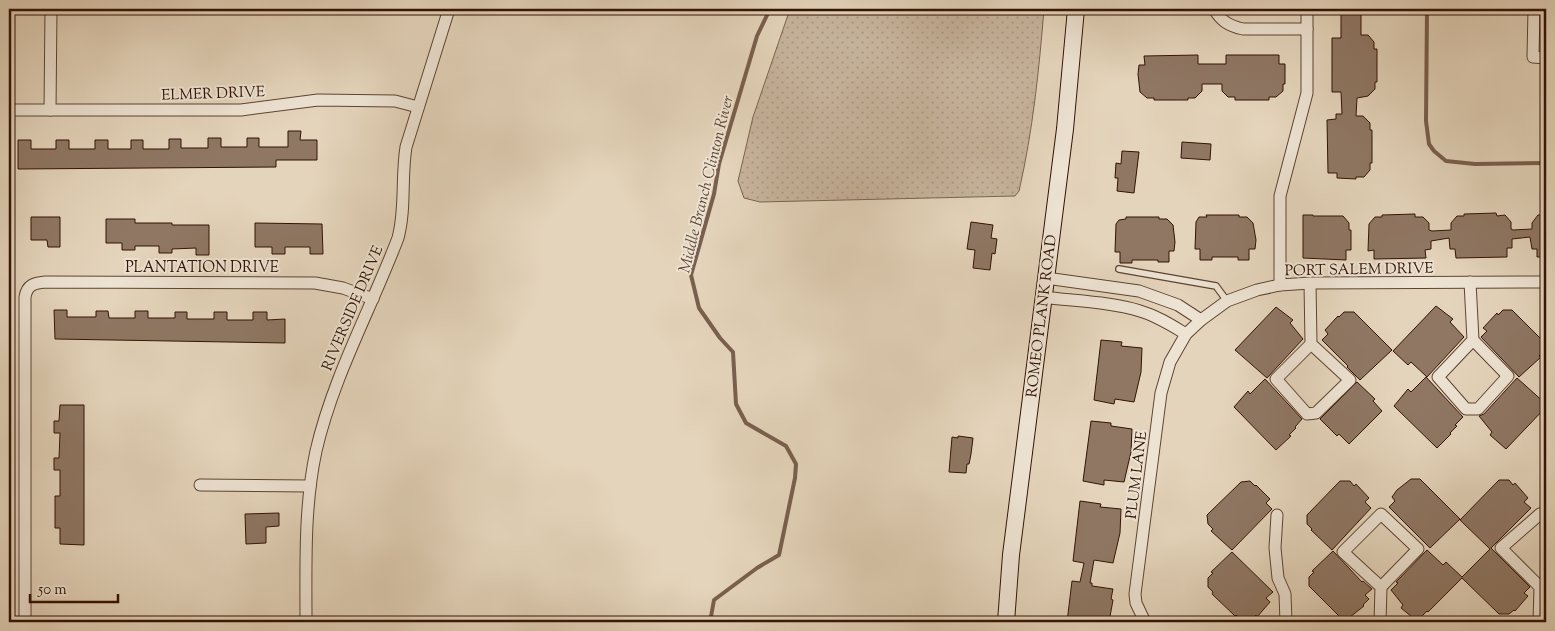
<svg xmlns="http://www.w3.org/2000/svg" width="1555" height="631" font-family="'Sorts Mill Goudy',serif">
  <defs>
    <pattern id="grass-dots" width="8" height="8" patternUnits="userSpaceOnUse" patternTransform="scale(1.25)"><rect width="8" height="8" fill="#c6b39c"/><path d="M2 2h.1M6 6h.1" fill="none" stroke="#ab9985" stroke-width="1.8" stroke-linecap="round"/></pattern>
  </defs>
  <rect width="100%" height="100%" fill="#e4d4bb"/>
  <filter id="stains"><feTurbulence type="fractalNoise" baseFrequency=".004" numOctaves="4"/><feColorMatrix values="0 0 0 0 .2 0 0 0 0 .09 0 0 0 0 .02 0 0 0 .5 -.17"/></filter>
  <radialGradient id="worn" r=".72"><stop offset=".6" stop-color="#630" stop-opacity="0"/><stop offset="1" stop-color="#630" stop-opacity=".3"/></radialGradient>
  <path fill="url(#grass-dots)" stroke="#7c6350" d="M 790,9 L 1044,9 C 1039,70 1033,130 1019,191 L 1015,196 L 760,202 L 744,198 L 738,181 L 753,117 Z"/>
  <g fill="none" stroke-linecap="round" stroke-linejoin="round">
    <g stroke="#795f4d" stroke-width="4">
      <path d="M 1427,9 L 1426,121 L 1429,144 L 1434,151 L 1446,161 L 1475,164 L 1546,163"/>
      <path d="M 710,622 L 714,600 L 757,568 L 779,555 L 795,478 L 796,464 L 786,446 L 746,423 L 736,404 L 733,352 L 720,338 L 699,308 L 691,275 L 714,194 L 719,164 L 757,36 L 770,9"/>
    </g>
  </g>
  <g fill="#8f7764" stroke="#331305">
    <path d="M 1341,9 L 1361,9 L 1361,35 L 1368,35 L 1374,42 L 1374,49 L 1377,49 L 1377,82 L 1375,82 L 1375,89 L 1368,96 L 1357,98 L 1356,116 L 1363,116 L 1370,123 L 1370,130 L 1372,130 L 1372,163 L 1370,163 L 1370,170 L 1364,177 L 1356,177 L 1356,179 L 1337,178 L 1337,173 L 1328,173 L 1327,120 L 1336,119 L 1336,114 L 1342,114 L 1341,92 L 1332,92 L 1332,38 L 1341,38 Z"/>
    <path d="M 1198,55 L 1198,64 L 1226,64 L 1226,55 L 1279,55 L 1279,64 L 1285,64 L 1285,84 L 1283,84 L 1283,91 L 1276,97 L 1269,97 L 1269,100 L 1235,100 L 1235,97 L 1228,97 L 1222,91 L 1222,84 L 1202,84 L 1202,91 L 1195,98 L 1188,98 L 1188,100 L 1154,100 L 1154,98 L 1147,98 L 1140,92 L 1138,74 L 1139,65 L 1145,65 L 1144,56 Z"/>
    <path d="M 288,131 L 301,131 L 300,140 L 317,140 L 317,160 L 276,160 L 276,167 L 18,169 L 18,140 L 31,140 L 31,149 L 56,149 L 56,140 L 69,140 L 69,149 L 95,149 L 95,140 L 108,140 L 108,149 L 131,149 L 131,140 L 143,140 L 143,149 L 169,149 L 169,139 L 181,139 L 181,148 L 208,148 L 208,138 L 221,138 L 221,147 L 247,147 L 247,138 L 259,138 L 259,147 L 288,147 Z"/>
    <path d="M 1182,142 L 1211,144 L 1210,160 L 1181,158 Z"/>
    <path d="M 1122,151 L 1139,152 L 1134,193 L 1117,191 L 1118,178 L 1115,178 L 1116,163 L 1121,164 Z"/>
    <path d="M 1496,213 L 1497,216 L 1505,215 L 1511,222 L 1511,229 L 1513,230 L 1532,229 L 1532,223 L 1538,215 L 1546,215 L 1546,257 L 1537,257 L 1537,249 L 1532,249 L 1530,237 L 1512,239 L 1512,248 L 1507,248 L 1507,257 L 1456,258 L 1455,249 L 1450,249 L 1449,238 L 1431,241 L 1431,249 L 1425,250 L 1426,258 L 1374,259 L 1374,250 L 1368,251 L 1369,224 L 1375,217 L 1382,217 L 1382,215 L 1415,214 L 1415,217 L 1423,217 L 1429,223 L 1429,230 L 1432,231 L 1451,230 L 1451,223 L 1457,216 L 1464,216 L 1464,214 Z"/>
    <path d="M 1206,215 L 1239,215 L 1239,217 L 1247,217 L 1253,223 L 1256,240 L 1255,249 L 1249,249 L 1249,260 L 1238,260 L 1238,257 L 1212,257 L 1212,260 L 1200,260 L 1200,249 L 1195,249 L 1196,222 L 1199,217 L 1207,217 Z"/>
    <path d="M 1303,215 L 1313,215 L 1313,216 L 1343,216 L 1349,223 L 1349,230 L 1351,230 L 1351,250 L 1346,250 L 1346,260 L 1303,258 Z"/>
    <path d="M 31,217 L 60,217 L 60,247 L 48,247 L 47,240 L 31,240 Z"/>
    <path d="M 1126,217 L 1159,217 L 1159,219 L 1167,219 L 1173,225 L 1175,242 L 1174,251 L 1169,251 L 1169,262 L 1158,262 L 1158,260 L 1132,260 L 1132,263 L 1120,263 L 1120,252 L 1115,252 L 1116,224 L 1119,220 L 1126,219 Z"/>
    <path d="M 106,219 L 135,219 L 135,223 L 172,223 L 172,225 L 209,225 L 209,255 L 196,255 L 196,248 L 172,249 L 172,253 L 159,253 L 159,246 L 135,246 L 135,250 L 122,250 L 122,243 L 106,243 Z"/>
    <path d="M 971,222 L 993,225 L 991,238 L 997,239 L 995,254 L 992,253 L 990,270 L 973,268 L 975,250 L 967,249 Z"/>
    <path d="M 255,223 L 322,224 L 323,254 L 310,254 L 310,247 L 285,247 L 285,254 L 272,254 L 272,247 L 255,247 Z"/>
    <path d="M 1436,306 L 1453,319 L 1450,322 L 1464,337 L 1427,377 L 1411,362 L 1408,365 L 1393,351 Z"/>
    <path d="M 1276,307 L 1293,320 L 1290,323 L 1303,339 L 1267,378 L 1235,350 Z"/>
    <path d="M 54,310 L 67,310 L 67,317 L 96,317 L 96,311 L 108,311 L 109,318 L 135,318 L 135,311 L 148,311 L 148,318 L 175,318 L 175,312 L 187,312 L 187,319 L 214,319 L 214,312 L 227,312 L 227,320 L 253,320 L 253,312 L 267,312 L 267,320 L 285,319 L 285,343 L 55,339 Z"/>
    <path d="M 1503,310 L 1512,310 L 1544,342 L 1544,351 L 1539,356 L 1541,357 L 1519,377 L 1481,337 L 1487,331 L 1483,328 L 1497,313 L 1498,315 Z"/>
    <path d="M 1344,312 L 1354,312 L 1392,350 L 1360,380 L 1347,367 L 1348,366 L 1322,340 L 1328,334 L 1325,330 L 1338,316 L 1339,317 Z"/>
    <path d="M 1101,340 L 1122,342 L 1121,346 L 1142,348 L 1141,372 L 1134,402 L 1115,399 L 1114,404 L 1094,400 Z"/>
    <path d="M 1426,377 L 1463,417 L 1455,425 L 1457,426 L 1450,433 L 1451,434 L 1437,448 L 1394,406 L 1408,389 L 1411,392 Z"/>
    <path d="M 1517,378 L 1546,404 L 1546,407 L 1506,449 L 1490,435 L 1492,432 L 1479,416 L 1484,414 Z"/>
    <path d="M 1265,379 L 1302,419 L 1295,427 L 1296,428 L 1289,435 L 1291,436 L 1276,450 L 1234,407 L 1248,391 L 1250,394 Z"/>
    <path d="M 1357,382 L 1375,399 L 1373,401 L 1382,411 L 1349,444 L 1339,434 L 1337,436 L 1320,419 Z"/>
    <path d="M 60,405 L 84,405 L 84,545 L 60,544 L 60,528 L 55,528 L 55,496 L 60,496 L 60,470 L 54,470 L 54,458 L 59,458 L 60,433 L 54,433 L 54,421 L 59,421 Z"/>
    <path d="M 1091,421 L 1111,423 L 1111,426 L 1132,429 L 1131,452 L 1124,482 L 1104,480 L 1104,485 L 1083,481 Z"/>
    <path d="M 958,436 L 973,438 L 971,454 L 969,464 L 967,464 L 966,473 L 949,472 L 952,437 L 958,438 Z"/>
    <path d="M 1411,479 L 1420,479 L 1460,519 L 1430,548 L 1389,507 L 1395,501 L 1392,497 L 1397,490 Z"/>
    <path d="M 1499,480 L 1509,480 L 1513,485 L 1515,483 L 1528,498 L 1524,502 L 1531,508 L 1491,548 L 1530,587 L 1524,593 L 1528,596 L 1515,611 L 1514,610 L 1509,614 L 1499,614 L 1462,578 L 1428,612 L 1427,611 L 1417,621 L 1401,608 L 1403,605 L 1391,590 L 1398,583 L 1396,582 L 1427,550 L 1443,565 L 1446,562 L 1462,577 L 1490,549 L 1460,520 Z"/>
    <path d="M 1250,481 L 1255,486 L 1256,485 L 1270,499 L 1266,503 L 1272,509 L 1232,550 L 1211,531 L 1213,529 L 1208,524 L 1207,515 L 1241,482 Z"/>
    <path d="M 1340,481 L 1350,481 L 1354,486 L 1356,484 L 1369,498 L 1365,502 L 1371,508 L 1332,550 L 1311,530 L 1312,529 L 1307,524 L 1307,515 Z"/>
    <path d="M 1080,501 L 1101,504 L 1100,507 L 1121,509 L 1120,533 L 1113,563 L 1094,560 L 1090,583 L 1092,583 L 1092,586 L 1113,589 L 1111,599 L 1113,600 L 1109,622 L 1067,622 L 1072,581 L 1080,582 L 1084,563 L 1073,561 Z"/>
    <path d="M 279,513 L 279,526 L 266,527 L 266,543 L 246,544 L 245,514 Z"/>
    <path d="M 1333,551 L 1362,582 L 1363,581 L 1372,589 L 1365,595 L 1369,599 L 1363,605 L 1364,606 L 1350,617 L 1340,617 L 1309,586 L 1309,577 L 1314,572 L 1312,571 Z"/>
    <path d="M 1232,552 L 1273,592 L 1266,598 L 1270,602 L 1257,617 L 1256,615 L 1251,620 L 1242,621 L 1236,615 L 1235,616 L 1212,594 L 1213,592 L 1208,587 L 1208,578 L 1213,573 L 1211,572 Z"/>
  </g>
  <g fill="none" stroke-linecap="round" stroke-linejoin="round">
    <g stroke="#5f4332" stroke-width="8">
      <path id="lane" d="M 1119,269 L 1216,286 L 1227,301"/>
    </g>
    <g stroke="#5f4332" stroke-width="13">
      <g id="street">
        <path d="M 1214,9 C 1221,21 1229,26 1243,29 L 1307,29"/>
        <path d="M 1534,9 L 1533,57 L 1546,58"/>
        <path d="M 9,110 L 241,110 L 318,100 L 395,101 L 418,107"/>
        <path d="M 50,110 L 51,9"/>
        <path d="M 1046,278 L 1139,291 L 1178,305 L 1201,320"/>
        <path d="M 1470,282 L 1473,340 L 1508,376 L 1478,409 L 1466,409 L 1438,377 L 1473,340"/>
        <path d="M 1310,283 L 1311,344 L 1350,380 L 1316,413 L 1307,414 L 1276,379 L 1311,344"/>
        <path d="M 1280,285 L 1280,196 L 1307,93 L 1307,9"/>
        <path d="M 1043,297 C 1073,301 1112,302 1140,311 C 1157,316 1171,325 1186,334"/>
        <path d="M 200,485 L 310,486"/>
        <path d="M 1277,515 L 1275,548 L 1278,578 L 1285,594 L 1286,622"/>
        <path d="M 25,622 L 25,297 C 27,285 34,283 45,282 L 315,283 L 343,288 L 373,299"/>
        <path d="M 306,622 C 306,565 304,507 316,451 C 333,377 371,309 398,238 C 406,208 401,178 406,147 L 449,9"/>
        <path d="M 1145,622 L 1136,603 L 1135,594 L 1161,393 L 1170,362 L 1186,334 L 1201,320 L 1227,301 L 1257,290 L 1280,285 L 1310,283 L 1546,282"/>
        <path d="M 1380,622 L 1381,587 L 1418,549 L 1381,514 L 1343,552 L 1381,587"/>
        <path d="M 1539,622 L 1540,587 L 1501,548 L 1540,514 L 1546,519"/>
      </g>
    </g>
    <g stroke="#331305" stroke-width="18">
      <path id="secondary" d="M 1006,622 L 1011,555 L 1065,129 L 1076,9"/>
    </g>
    <use href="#lane" stroke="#ede3d3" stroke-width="5.5"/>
    <use href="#street" stroke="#ede3d3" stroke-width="11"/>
    <use href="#secondary" stroke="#ede3d3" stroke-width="16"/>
  </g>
  <g text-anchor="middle" stroke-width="4" stroke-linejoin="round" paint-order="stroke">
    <g font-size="15" fill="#331305" stroke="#ede3d3">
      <text transform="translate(213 93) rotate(-2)" y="5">ELMER DRIVE</text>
      <text x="202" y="272">PLANTATION DRIVE</text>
      <text transform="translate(1359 269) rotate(-1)" y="5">PORT SALEM DRIVE</text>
      <text transform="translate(352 308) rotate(-67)" y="5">RIVERSIDE DRIVE</text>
      <text transform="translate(1041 316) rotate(-83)" y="5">ROMEO PLANK ROAD</text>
      <text transform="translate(1136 475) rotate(-83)" y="5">PLUM LANE</text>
    </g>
    <g font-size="16" font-style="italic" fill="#624635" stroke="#ede3d3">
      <text transform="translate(705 184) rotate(-76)" y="6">Middle Branch Clinton River</text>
    </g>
  </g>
  <rect width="1555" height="631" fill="none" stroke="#e4d4bb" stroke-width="30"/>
  <rect x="10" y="10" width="1535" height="611" fill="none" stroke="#331305" stroke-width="2.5"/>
  <rect x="15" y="15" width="1525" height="601" fill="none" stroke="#331305"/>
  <path d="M30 594v8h88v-8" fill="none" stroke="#331305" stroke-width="2.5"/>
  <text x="38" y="594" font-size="15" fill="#331305" stroke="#ede3d3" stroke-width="4" paint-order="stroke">50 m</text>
  <rect width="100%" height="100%" filter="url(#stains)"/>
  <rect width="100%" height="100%" fill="url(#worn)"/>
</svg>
